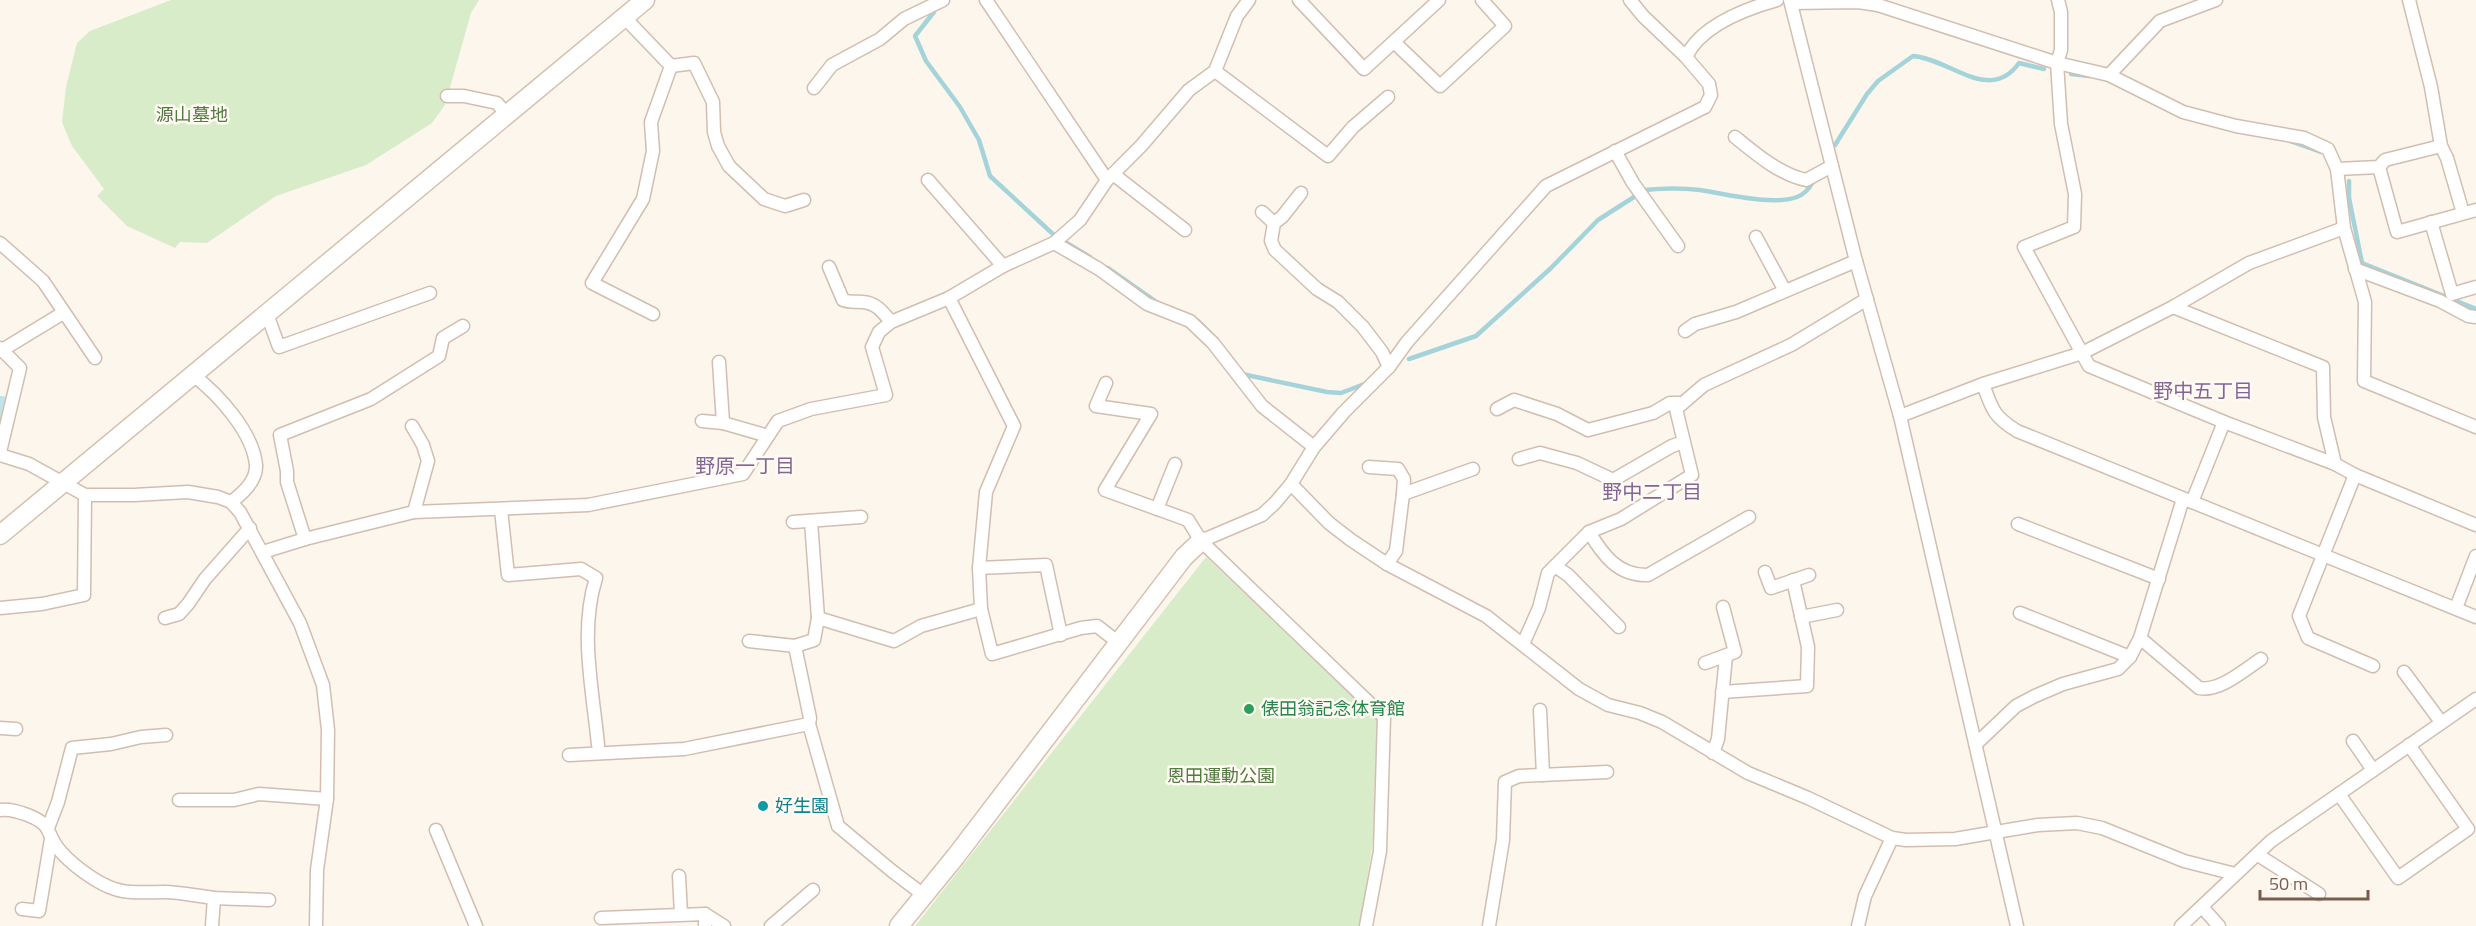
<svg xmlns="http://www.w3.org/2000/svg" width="2476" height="926" font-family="'Titillium Web','Noto Sans JP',sans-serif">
  <rect width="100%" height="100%" fill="#fdf6ec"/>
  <g fill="#d8ecc9">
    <path d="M 171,0 L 479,0 L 471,13 L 445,105 L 432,123 L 366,165 L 276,196 L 207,243 L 180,242 L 175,248 L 127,226 L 97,196 L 104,189 L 72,146 L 62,122 L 66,87 L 77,43 L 90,31 Z"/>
    <path d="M 1206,557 L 1377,719 L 1373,840 L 1360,926 L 915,926 Z"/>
  </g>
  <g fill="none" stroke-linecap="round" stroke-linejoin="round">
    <g stroke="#a5d3da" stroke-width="4.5">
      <path d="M 934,12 L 915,36 L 926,61 L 960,107 L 979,140 L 990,176 L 1054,235"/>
      <path d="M 2071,74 L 2089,76"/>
      <path d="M 2290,141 L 2321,152"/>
      <path d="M 1835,145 L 1867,94 L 1878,81 L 1913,56 C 1950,59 1990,104 2019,63 L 2044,69"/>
      <path d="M 2349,181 L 2349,198 L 2362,263 L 2476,309"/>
      <path d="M 1645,190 C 1664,188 1682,188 1700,190 C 1725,194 1774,206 1797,197 C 1805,194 1809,189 1813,182"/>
      <path d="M 1065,242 L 1090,257"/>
      <path d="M 1108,268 L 1158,303"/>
      <path d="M 1198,321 L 1211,334"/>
      <path d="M 1409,359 L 1476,336 L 1551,268 L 1598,220 L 1634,197"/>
      <path d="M 1242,374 L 1327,392 L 1341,393 L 1367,383"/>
    </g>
    <path stroke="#bfe3e8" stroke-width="26" d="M 0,409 L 1,409"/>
    <g stroke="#d1beb0" stroke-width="15">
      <g id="street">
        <path d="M 986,0 L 1107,180"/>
        <path d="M 1299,0 L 1364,69 L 1439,0"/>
        <path d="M 1790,0 L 1856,261 L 1900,416 L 2017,926"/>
        <path d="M 2058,0 L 2061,12 L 2061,50 L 2057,63 L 2061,124 L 2075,194 L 2074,227 L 2024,247 L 2089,366 L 2224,422 L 2335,464 L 2355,475 L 2476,525"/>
        <path d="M 2409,0 L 2431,87 L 2441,146 L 2447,158 L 2463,213"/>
        <path d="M 1791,3 L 1858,2 L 1878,5 L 2057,63 L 2109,75 L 2183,112 L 2236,126 L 2304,138 L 2328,149 L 2337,169 L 2344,228 L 2365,302 L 2364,381 L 2476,427"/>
        <path d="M 624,17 L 671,66 L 651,122 L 653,151 L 643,199 L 592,283 L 653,314"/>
        <path d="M 1394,42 L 1440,86 L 1505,26 L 1482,0"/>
        <path d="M 1686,57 C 1701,25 1745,9 1777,0"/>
        <path d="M 671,66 L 694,63 L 713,102 L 714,132 L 718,146 L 729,166 L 764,199 L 785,206 L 804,200"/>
        <path d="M 1215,71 L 1328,156 L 1353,127 L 1388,97"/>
        <path d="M 2109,75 L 2160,21 L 2216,0"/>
        <path d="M 814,88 L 832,65 L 880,39 L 904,19 L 943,0"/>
        <path d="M 447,96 L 464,96 L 497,103 L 507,115"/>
        <path d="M 1735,137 C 1756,154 1779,174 1806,180 L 1832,166"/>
        <path d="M 1615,151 L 1633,183 L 1678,246"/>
        <path d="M 2379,167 L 2397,232 L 2476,210"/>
        <path d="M 2337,169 L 2379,167 L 2385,160 L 2441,146"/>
        <path d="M 1113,174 L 1185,230"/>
        <path d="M 928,180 L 1003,266"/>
        <path d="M 1301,193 L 1282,217 L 1274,223 L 1271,241 L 1275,250 L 1317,289 L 1338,302 L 1363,327 L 1382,352 L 1389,367"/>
        <path d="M 1262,212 L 1274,223"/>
        <path d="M 2431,222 L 2452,294 L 2476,287"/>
        <path d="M 1756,237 L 1785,291"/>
        <path d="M 0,243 L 43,281 L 95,358"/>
        <path d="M 1054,243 L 1099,269 L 1147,304 L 1190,321 L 1213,343 L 1262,406 L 1314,447"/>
        <path d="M 829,267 L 843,300 C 851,303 854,301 863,302 C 876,303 883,312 891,322"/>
        <path d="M 2355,269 L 2440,301 L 2468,316 L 2476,317"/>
        <path d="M 949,298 L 1014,426 L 986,492 L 979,568 L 981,609 L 992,654 L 1081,628 L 1097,626 L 1119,643"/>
        <path d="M 2173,307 L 2323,367 L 2324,417 L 2335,464"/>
        <path d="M 267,314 L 279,347 L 430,293"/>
        <path d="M 1685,331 L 1695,324 L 1736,312 L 1856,261"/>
        <path d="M 0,348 L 20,368 L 0,452"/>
        <path d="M 2,350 L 63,313"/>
        <path d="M 719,362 L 723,423"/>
        <path d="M 193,375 C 218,394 253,432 256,465 C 257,481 242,494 231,502"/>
        <path d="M 1106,383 L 1096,406 L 1151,414 L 1105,490 L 1188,520 L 1201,541 L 1384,717 L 1380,851 L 1366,926"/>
        <path d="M 1983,384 C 1992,409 1993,416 2017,431 L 2476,617"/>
        <path d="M 1497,409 L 1514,400 L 1557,414 L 1588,430 L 1653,413 L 1670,403 L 1683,403"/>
        <path d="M 1900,416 L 1983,384 L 2082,353 L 2173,307 L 2249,263 L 2344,228"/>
        <path d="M 702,421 L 723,423 L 768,436"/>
        <path d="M 412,426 L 423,445 L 428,461 L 414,512"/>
        <path d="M 0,455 L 29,464 L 85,495 L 134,495 L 188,492 L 218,497 L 231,502 L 240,512 L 300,623 L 323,685 L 328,730 L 327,799 L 317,870 L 316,926"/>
        <path d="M 1519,459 L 1540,453 L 1577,463 L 1613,480 L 1672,446 L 1683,442"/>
        <path d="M 1369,467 L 1398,469 L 1404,479 L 1403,494 L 1473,469"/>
        <path d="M 2355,475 L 2299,616 L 2308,638 L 2373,666"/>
        <path d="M 1291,484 L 1329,523 L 1351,540 L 1387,564 L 1486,616 L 1579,689 L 1608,705 L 1640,713 L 1662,722 L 1748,773 L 1808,798 L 1892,838 L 1906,840 L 1955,839 L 2038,825 L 2077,823 L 2102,828 L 2184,861 L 2235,874"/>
        <path d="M 2192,502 L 2224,422"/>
        <path d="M 1157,509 L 1175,464"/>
        <path d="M 501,510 L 508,575 L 581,569 L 596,578 C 579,632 593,691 598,745"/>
        <path d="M 811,521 L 818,618"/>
        <path d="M 793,522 L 861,517"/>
        <path d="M 2018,524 L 2159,579"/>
        <path d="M 1589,532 C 1603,555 1618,576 1648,575 L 1749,517"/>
        <path d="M 305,539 L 287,482 L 287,471 L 280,435 L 371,399 L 439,356 L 443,338 L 463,326"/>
        <path d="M 1201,541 L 1262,515 L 1275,503 L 1291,484 L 1314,447 L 1344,412 L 1389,367 L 1407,342 L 1546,186 L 1705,107 L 1711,95 L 1709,84 L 1686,57 L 1643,16 L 1630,0"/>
        <path d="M 263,552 L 305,539 L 414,512 L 588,505 L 743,474 L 778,421 L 811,409 L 886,395 L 872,347 L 879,332 L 891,322 L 949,298 L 1003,266 L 1054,243 L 1080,220 L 1107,180 L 1141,146 L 1189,90 L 1215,71 L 1237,16 L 1249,0"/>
        <path d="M 1387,564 L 1396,551 L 1403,494"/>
        <path d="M 1555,566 L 1568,575 L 1619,627"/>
        <path d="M 979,568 L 1046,565 L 1061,635"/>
        <path d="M 1765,572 L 1771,588 L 1809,575"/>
        <path d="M 0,608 L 42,604 L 84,595 L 85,495"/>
        <path d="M 2456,608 L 2476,556"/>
        <path d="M 2020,613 L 2130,657"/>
        <path d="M 1801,617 L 1837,610"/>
        <path d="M 165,618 L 179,614 L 188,604 L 205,579 L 250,528"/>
        <path d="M 2140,638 L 2199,688 C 2220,692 2244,670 2261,659"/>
        <path d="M 749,641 L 795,646 L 814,640 L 818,618 L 894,641 L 921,626 L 981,609"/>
        <path d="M 1523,644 L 1539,608 L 1548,573 L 1589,532 L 1621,519 L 1692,475 L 1676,409 L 1704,385 L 1791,345 L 1867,299"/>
        <path d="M 795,646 L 810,718 L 809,724 L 838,826 L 892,871 L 925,896"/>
        <path d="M 1705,663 L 1735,652 L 1723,607"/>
        <path d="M 2404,672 L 2441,722"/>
        <path d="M 1722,692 L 1807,686 L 1808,647 L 1793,580"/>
        <path d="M 1540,710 L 1543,775"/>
        <path d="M 0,728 L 16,729"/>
        <path d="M 2353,741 L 2373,770"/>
        <path d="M 1976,744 L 2016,706 L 2035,696 L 2063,684 L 2118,669 L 2130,657 L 2140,638 L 2183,499"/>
        <path d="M 1713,753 L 1718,739 L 1726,656"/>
        <path d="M 569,755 L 684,749 L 809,724"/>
        <path d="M 2339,794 L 2398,878 L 2468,829 L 2409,745"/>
        <path d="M 179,800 L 234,800 L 259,794 L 327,799"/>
        <path d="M 0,810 C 13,808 43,818 48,830 C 52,839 55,846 62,853 C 71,863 83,872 94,879 C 121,896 135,892 164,892 C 180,892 197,896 214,898 C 232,899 250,899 269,900"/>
        <path d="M 48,828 L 58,802 L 72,748 L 111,744 L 141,737 L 166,735"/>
        <path d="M 436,830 L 476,926"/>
        <path d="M 2258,855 L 2319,894"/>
        <path d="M 679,876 L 681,914"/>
        <path d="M 2202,907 L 2219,926"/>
        <path d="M 22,909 L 39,911 L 51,839"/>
        <path d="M 705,914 L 724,926"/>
        <path d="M 601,918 L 705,914 L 705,926"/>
        <path d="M 212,926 L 214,898"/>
        <path d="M 771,926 L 813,890"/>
        <path d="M 1489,926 L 1503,840 L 1505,782 L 1519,776 L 1607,772"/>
        <path d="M 1858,926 L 1865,896 L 1892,838"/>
        <path d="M 2181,926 L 2271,841 L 2476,699"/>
      </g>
    </g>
    <g stroke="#d6c0b0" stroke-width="21">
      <g id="secondary">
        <path d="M 0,535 L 645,0"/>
        <path d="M 899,926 L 956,856 L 1184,557 L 1201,541"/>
      </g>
    </g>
    <use href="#street" stroke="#fff" stroke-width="12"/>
    <use href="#secondary" stroke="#fff" stroke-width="18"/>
  </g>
  <circle fill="#2e9e5b" stroke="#fffaf3" stroke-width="2" cx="1249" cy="709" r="6"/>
  <circle fill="#0f9aa8" stroke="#fffaf3" stroke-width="2" cx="763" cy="806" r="6"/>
  <g text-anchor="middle" stroke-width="5" stroke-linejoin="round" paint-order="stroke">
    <g font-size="18" fill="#537a41" stroke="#fffaf3">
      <text x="192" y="121">源山墓地</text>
      <text x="1221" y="782">恩田運動公園</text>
    </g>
    <g font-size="18" fill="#27864d" stroke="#fffaf3" text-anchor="start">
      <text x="1261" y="715">俵田翁記念体育館</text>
    </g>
    <g font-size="18" fill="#0d838f" stroke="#fffaf3" text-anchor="start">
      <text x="775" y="812">好生園</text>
    </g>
    <g font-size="20" fill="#846695" stroke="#fffaf3">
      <text x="2203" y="398">野中五丁目</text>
      <text x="745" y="473">野原一丁目</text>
      <text x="1652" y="499">野中二丁目</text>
    </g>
  </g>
  <path d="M2260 890v9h108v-9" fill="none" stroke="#7a5c4d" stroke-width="3"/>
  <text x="2269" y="890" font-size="18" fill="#7a5c4d" stroke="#fffaf3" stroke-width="4.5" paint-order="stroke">50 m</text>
</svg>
